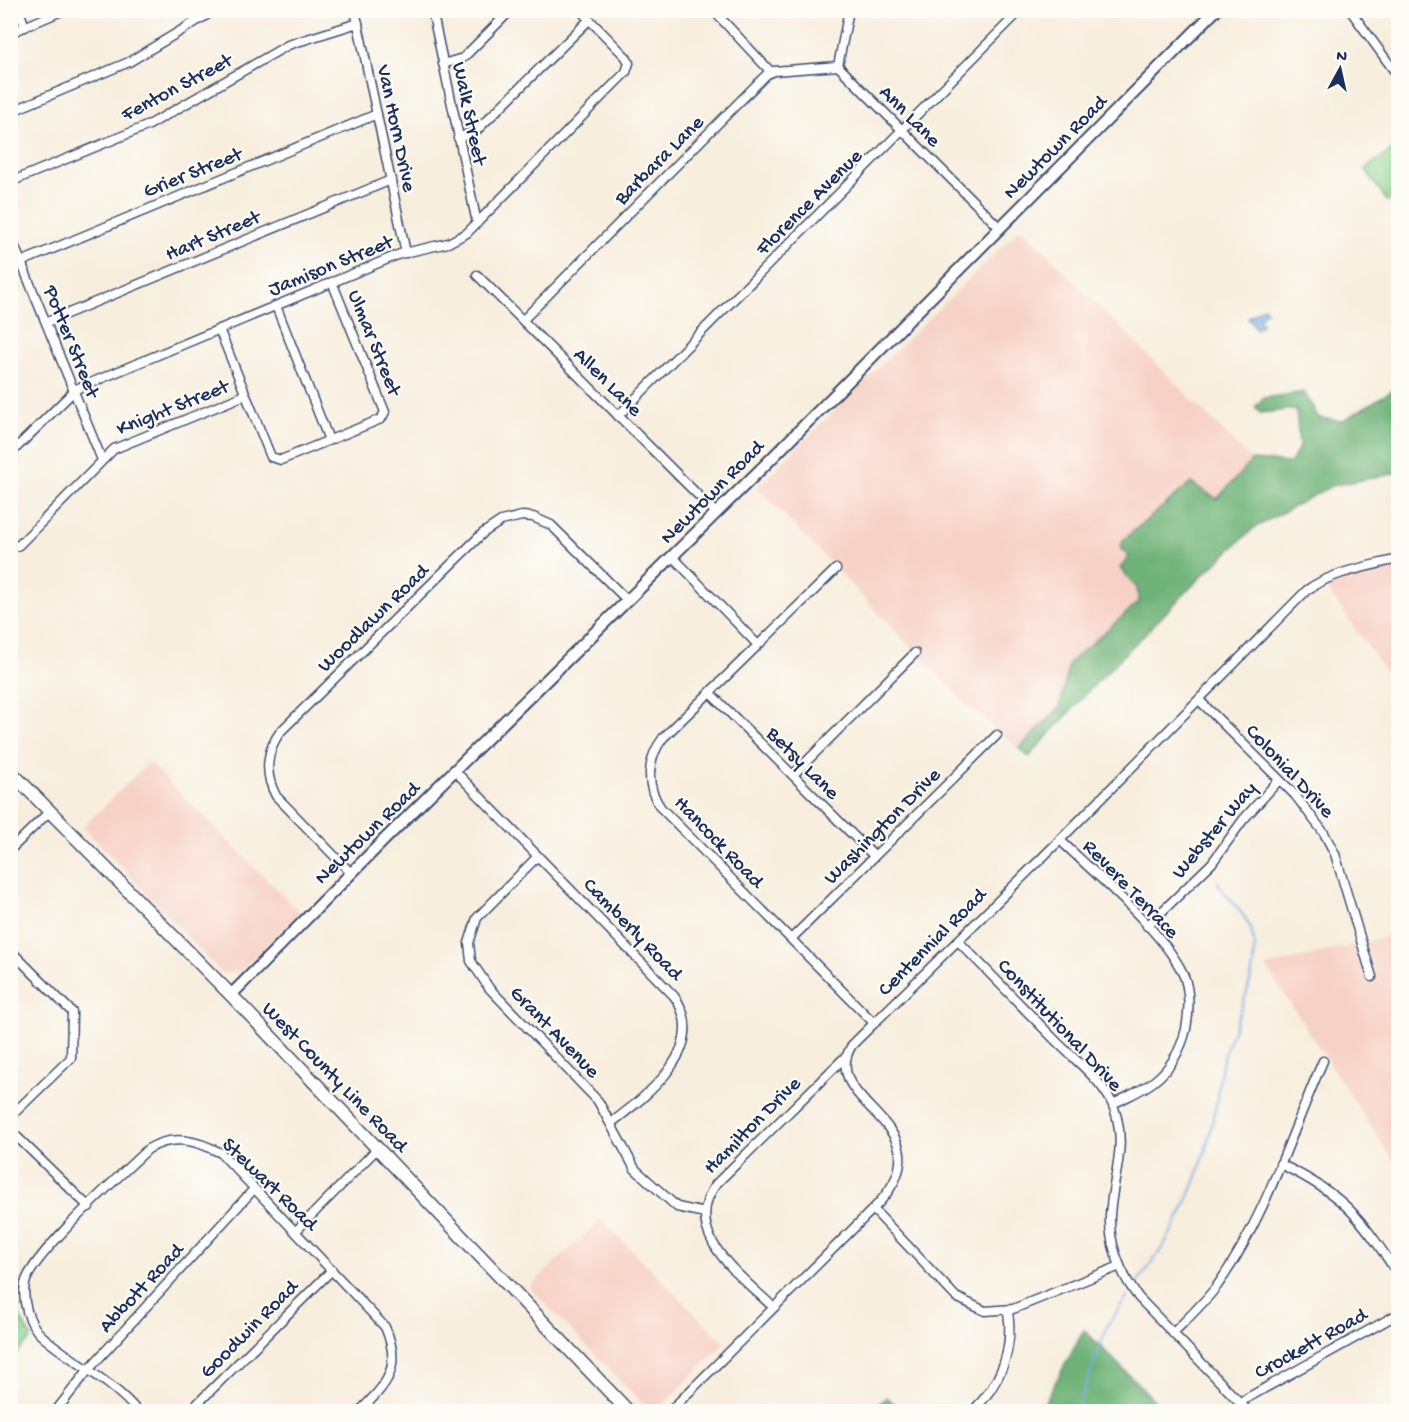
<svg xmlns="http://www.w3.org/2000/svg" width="1409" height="1422" font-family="'Gochi Hand',sans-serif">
  <rect width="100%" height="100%" fill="#fdfcf7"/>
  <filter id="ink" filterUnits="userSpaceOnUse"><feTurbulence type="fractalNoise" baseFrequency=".0167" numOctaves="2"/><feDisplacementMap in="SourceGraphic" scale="12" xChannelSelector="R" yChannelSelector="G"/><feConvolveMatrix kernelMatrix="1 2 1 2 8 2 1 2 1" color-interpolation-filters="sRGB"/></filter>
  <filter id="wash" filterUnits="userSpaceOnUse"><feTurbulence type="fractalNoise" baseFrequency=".008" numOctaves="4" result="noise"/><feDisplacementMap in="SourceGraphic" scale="24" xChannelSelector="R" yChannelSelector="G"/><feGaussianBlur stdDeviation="1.35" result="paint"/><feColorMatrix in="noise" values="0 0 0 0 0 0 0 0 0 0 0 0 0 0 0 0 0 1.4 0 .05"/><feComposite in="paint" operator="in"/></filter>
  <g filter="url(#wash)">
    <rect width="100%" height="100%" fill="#f7eedd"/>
    <g fill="#f7d1c6">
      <path d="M 1021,228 L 1252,460 L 1217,499 L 1129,556 L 1120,568 L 1137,588 L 1139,602 L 1069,663 L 1060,707 L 1019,749 L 966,704 L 757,487 Z"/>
      <path d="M 1398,567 L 1398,690 L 1324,584 Z"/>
      <path d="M 149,762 L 300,913 L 239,972 L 222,973 L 83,827 Z"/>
      <path d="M 1398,933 L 1398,1168 L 1266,967 Z"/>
      <path d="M 601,1219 L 724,1343 L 660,1408 L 645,1406 L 529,1287 Z"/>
    </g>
    <g fill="#88d08b" stroke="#528074" stroke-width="1.5">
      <path d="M 1395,148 L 1398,153 L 1398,193 L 1387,201 L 1365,169 Z"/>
      <path d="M 11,1295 L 15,1295 L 20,1318 L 32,1338 L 11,1359 Z"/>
    </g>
    <g fill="#6eb277" stroke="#44706a" stroke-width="1.5">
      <path d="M 1398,387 L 1398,473 L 1331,486 L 1254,528 L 1203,575 L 1100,679 L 1029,757 L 1019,749 L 1060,707 L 1069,663 L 1139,602 L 1137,588 L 1120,568 L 1129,556 L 1121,548 L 1123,540 L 1191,483 L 1217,499 L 1252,460 L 1291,463 L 1299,447 L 1296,409 L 1260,413 L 1255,407 L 1264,398 L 1304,392 L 1319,418 L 1342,421 Z"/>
      <path d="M 1084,1330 L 1165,1411 L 1040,1411 Z"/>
      <path d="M 887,1397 L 902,1411 L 870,1411 L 885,1399 Z"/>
    </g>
    <path fill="#77ace4" stroke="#496ea1" stroke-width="1.5" d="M 1264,307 L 1267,311 L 1259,318 L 1263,324 L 1256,329 L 1248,317 Z"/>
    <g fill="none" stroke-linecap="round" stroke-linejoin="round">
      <g stroke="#77ace4" stroke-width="2">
        <path d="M 1135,1285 C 1176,1236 1201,1178 1214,1116 C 1219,1095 1218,1073 1225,1053 C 1236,1017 1257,981 1254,943 C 1252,916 1229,903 1217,881"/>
        <path d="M 1076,1412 L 1108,1324 L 1129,1295"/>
      </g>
    </g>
  </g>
  <g filter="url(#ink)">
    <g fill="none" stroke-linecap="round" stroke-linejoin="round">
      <g stroke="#3c4c71" stroke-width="11">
        <g id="minor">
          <path d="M 19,10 L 25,27"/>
          <path d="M 355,10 L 406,253"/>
          <path d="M 432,10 L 477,223"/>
          <path d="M 713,10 L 771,72"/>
          <path d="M 1350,10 L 1398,76"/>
          <path d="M 10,33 L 64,10"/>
          <path d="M 443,64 L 463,58 L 511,10"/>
          <path d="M 838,66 L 1000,228"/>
          <path d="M 838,66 L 849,10"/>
          <path d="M 10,112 L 129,62 L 215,10"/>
          <path d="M 458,138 L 476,131 L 589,20"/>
          <path d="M 10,182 L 149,125 L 288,45 L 358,23"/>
          <path d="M 10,235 L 102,460"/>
          <path d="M 21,262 L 377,114"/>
          <path d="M 477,275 L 716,513"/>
          <path d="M 276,306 L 329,440"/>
          <path d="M 523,320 L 767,74 L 774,71 L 838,66"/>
          <path d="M 47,322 L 391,180"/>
          <path d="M 219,329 L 271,457 L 281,460 L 381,419 L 385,412 L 332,282"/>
          <path d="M 618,416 L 1021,10"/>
          <path d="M 10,454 L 76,389 L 400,254 L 448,243 L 467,233 L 626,72 L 629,63 L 626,57 L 580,10"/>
          <path d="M 10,549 L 19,545 L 114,449 L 245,395"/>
          <path d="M 673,557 L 757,644"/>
          <path d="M 836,569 L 663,738 C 647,759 645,786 661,808 L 874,1023"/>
          <path d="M 710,693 L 874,856"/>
          <path d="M 1199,700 L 1295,795 L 1324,833 L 1335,854 L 1372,977"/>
          <path d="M 455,771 L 674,996 C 711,1047 648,1095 611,1123"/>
          <path d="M 793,775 L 915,653"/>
          <path d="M 1060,840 C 1093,872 1171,938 1185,979 C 1190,995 1189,1013 1186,1029 C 1181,1050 1170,1069 1153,1082 C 1141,1091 1126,1097 1113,1104"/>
          <path d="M 10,850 L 50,811"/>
          <path d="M 538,856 L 477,918 L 469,943 L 471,961 L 489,988 L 598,1101 L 635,1169 L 677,1207 L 705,1213"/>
          <path d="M 351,873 L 276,796 C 264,774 266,750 281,731 L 483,533 L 501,521 L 522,516 L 533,517 L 551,525 L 628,601"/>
          <path d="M 1147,926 L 1212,863 L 1243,820 L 1279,780"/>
          <path d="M 791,939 L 997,735"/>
          <path d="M 958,941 C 991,975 1024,1008 1057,1042 C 1077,1062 1107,1084 1115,1111 C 1126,1145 1115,1171 1111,1205 C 1106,1237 1119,1273 1139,1298 L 1249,1412"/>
          <path d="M 10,950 L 72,1012 L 71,1058 L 10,1117"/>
          <path d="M 10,1130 L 89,1207"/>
          <path d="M 1280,1164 C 1345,1195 1359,1216 1398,1274"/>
          <path d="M 873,1209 L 956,1297 L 985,1311 L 1013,1309 L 1120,1266"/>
          <path d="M 296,1231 L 378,1148"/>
          <path d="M 773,1307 C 741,1276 680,1233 716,1184 L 844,1058"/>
          <path d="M 1173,1333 C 1188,1318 1204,1303 1217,1286 C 1265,1219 1290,1136 1323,1061"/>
          <path d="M 1240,1402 L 1398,1314"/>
          <path d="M 55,1412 L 89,1369 L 254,1189"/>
          <path d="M 138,1412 C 111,1379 71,1362 41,1335 C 28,1323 22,1300 25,1284 C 30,1256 123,1173 148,1149 C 173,1134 196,1140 221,1153 L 385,1327 C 403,1368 387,1384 359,1412"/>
          <path d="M 189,1412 L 332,1270"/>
          <path d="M 669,1412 L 873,1209 C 958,1124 814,1106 852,1045 L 1060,840 L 1307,590 C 1334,571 1367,567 1398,559"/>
          <path d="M 972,1412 C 1001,1383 1014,1351 1008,1311"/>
        </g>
      </g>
      <g stroke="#3c4c71" stroke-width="14">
        <path id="tertiary" d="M 231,995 L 384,840 L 767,463 L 1216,10"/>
      </g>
      <g stroke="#3c4c71" stroke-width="15">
        <path id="primary" d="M 10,771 L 231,995 L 629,1412"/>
      </g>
      <use href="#minor" stroke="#fff" stroke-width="8"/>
      <use href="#tertiary" stroke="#fff" stroke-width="10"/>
      <use href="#primary" stroke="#fff" stroke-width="12"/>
    </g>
  </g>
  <g text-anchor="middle" stroke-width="4.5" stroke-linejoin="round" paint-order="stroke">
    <g font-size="21" fill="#1b2f5e" stroke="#fdfcf7">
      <text transform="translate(176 86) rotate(-28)" y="7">Fenton Street</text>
      <text transform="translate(471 113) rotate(78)" y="7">Walk Street</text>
      <text transform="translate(911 115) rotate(45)" y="7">Ann Lane</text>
      <text transform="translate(398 128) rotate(78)" y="7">Van Horn Drive</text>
      <text transform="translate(1054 146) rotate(-45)" y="7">Newtown Road</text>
      <text transform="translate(658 159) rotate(-45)" y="7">Barbara Lane</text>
      <text transform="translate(192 171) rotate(-22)" y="7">Grier Street</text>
      <text transform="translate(808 201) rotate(-45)" y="7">Florence Avenue</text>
      <text transform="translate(212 234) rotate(-23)" y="7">Hart Street</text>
      <text transform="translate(330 264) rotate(-22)" y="7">Jamison Street</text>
      <text transform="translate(73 341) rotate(68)" y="7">Potter Street</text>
      <text transform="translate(376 342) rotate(68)" y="7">Ulmar Street</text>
      <text transform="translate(609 381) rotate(45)" y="7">Allen Lane</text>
      <text transform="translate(172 406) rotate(-22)" y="7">Knight Street</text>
      <text transform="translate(711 491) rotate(-45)" y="7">Newtown Road</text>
      <text transform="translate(372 617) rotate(-44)" y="7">Woodlawn Road</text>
      <text transform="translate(804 762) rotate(45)" y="7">Betsy Lane</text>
      <text transform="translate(1291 770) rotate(47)" y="7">Colonial Drive</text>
      <text transform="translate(881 825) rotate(-45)" y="7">Washington Drive</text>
      <text transform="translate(1213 829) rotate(-50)" y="7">Webster Way</text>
      <text transform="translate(366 832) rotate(-44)" y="7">Newtown Road</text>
      <text transform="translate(720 841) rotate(46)" y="7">Hancock Road</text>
      <text transform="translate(1132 888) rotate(46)" y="7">Revere Terrace</text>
      <text transform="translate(634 928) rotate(46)" y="7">Camberly Road</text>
      <text transform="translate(931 941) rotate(-45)" y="7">Centennial Road</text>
      <text transform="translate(1061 1024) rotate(47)" y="7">Constitutional Drive</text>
      <text transform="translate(556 1031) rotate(46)" y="7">Grant Avenue</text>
      <text transform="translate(336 1076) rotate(46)" y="7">West County Line Road</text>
      <text transform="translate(751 1124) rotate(-45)" y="7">Hamilton Drive</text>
      <text transform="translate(271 1183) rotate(44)" y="7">Stewart Road</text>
      <text transform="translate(140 1287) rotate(-47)" y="7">Abbott Road</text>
      <text transform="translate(248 1328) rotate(-45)" y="7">Goodwin Road</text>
      <text transform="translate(1310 1342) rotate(-29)" y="7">Crockett Road</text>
    </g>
  </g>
  <rect width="1409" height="1422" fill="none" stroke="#fdfcf7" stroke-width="36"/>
  <g transform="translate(1340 69) rotate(8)" stroke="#fdfcf7" stroke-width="4.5" paint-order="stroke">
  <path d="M0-4.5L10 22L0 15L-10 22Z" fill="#1b2f5e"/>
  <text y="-9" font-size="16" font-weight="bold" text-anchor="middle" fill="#1b2f5e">N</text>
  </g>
</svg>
